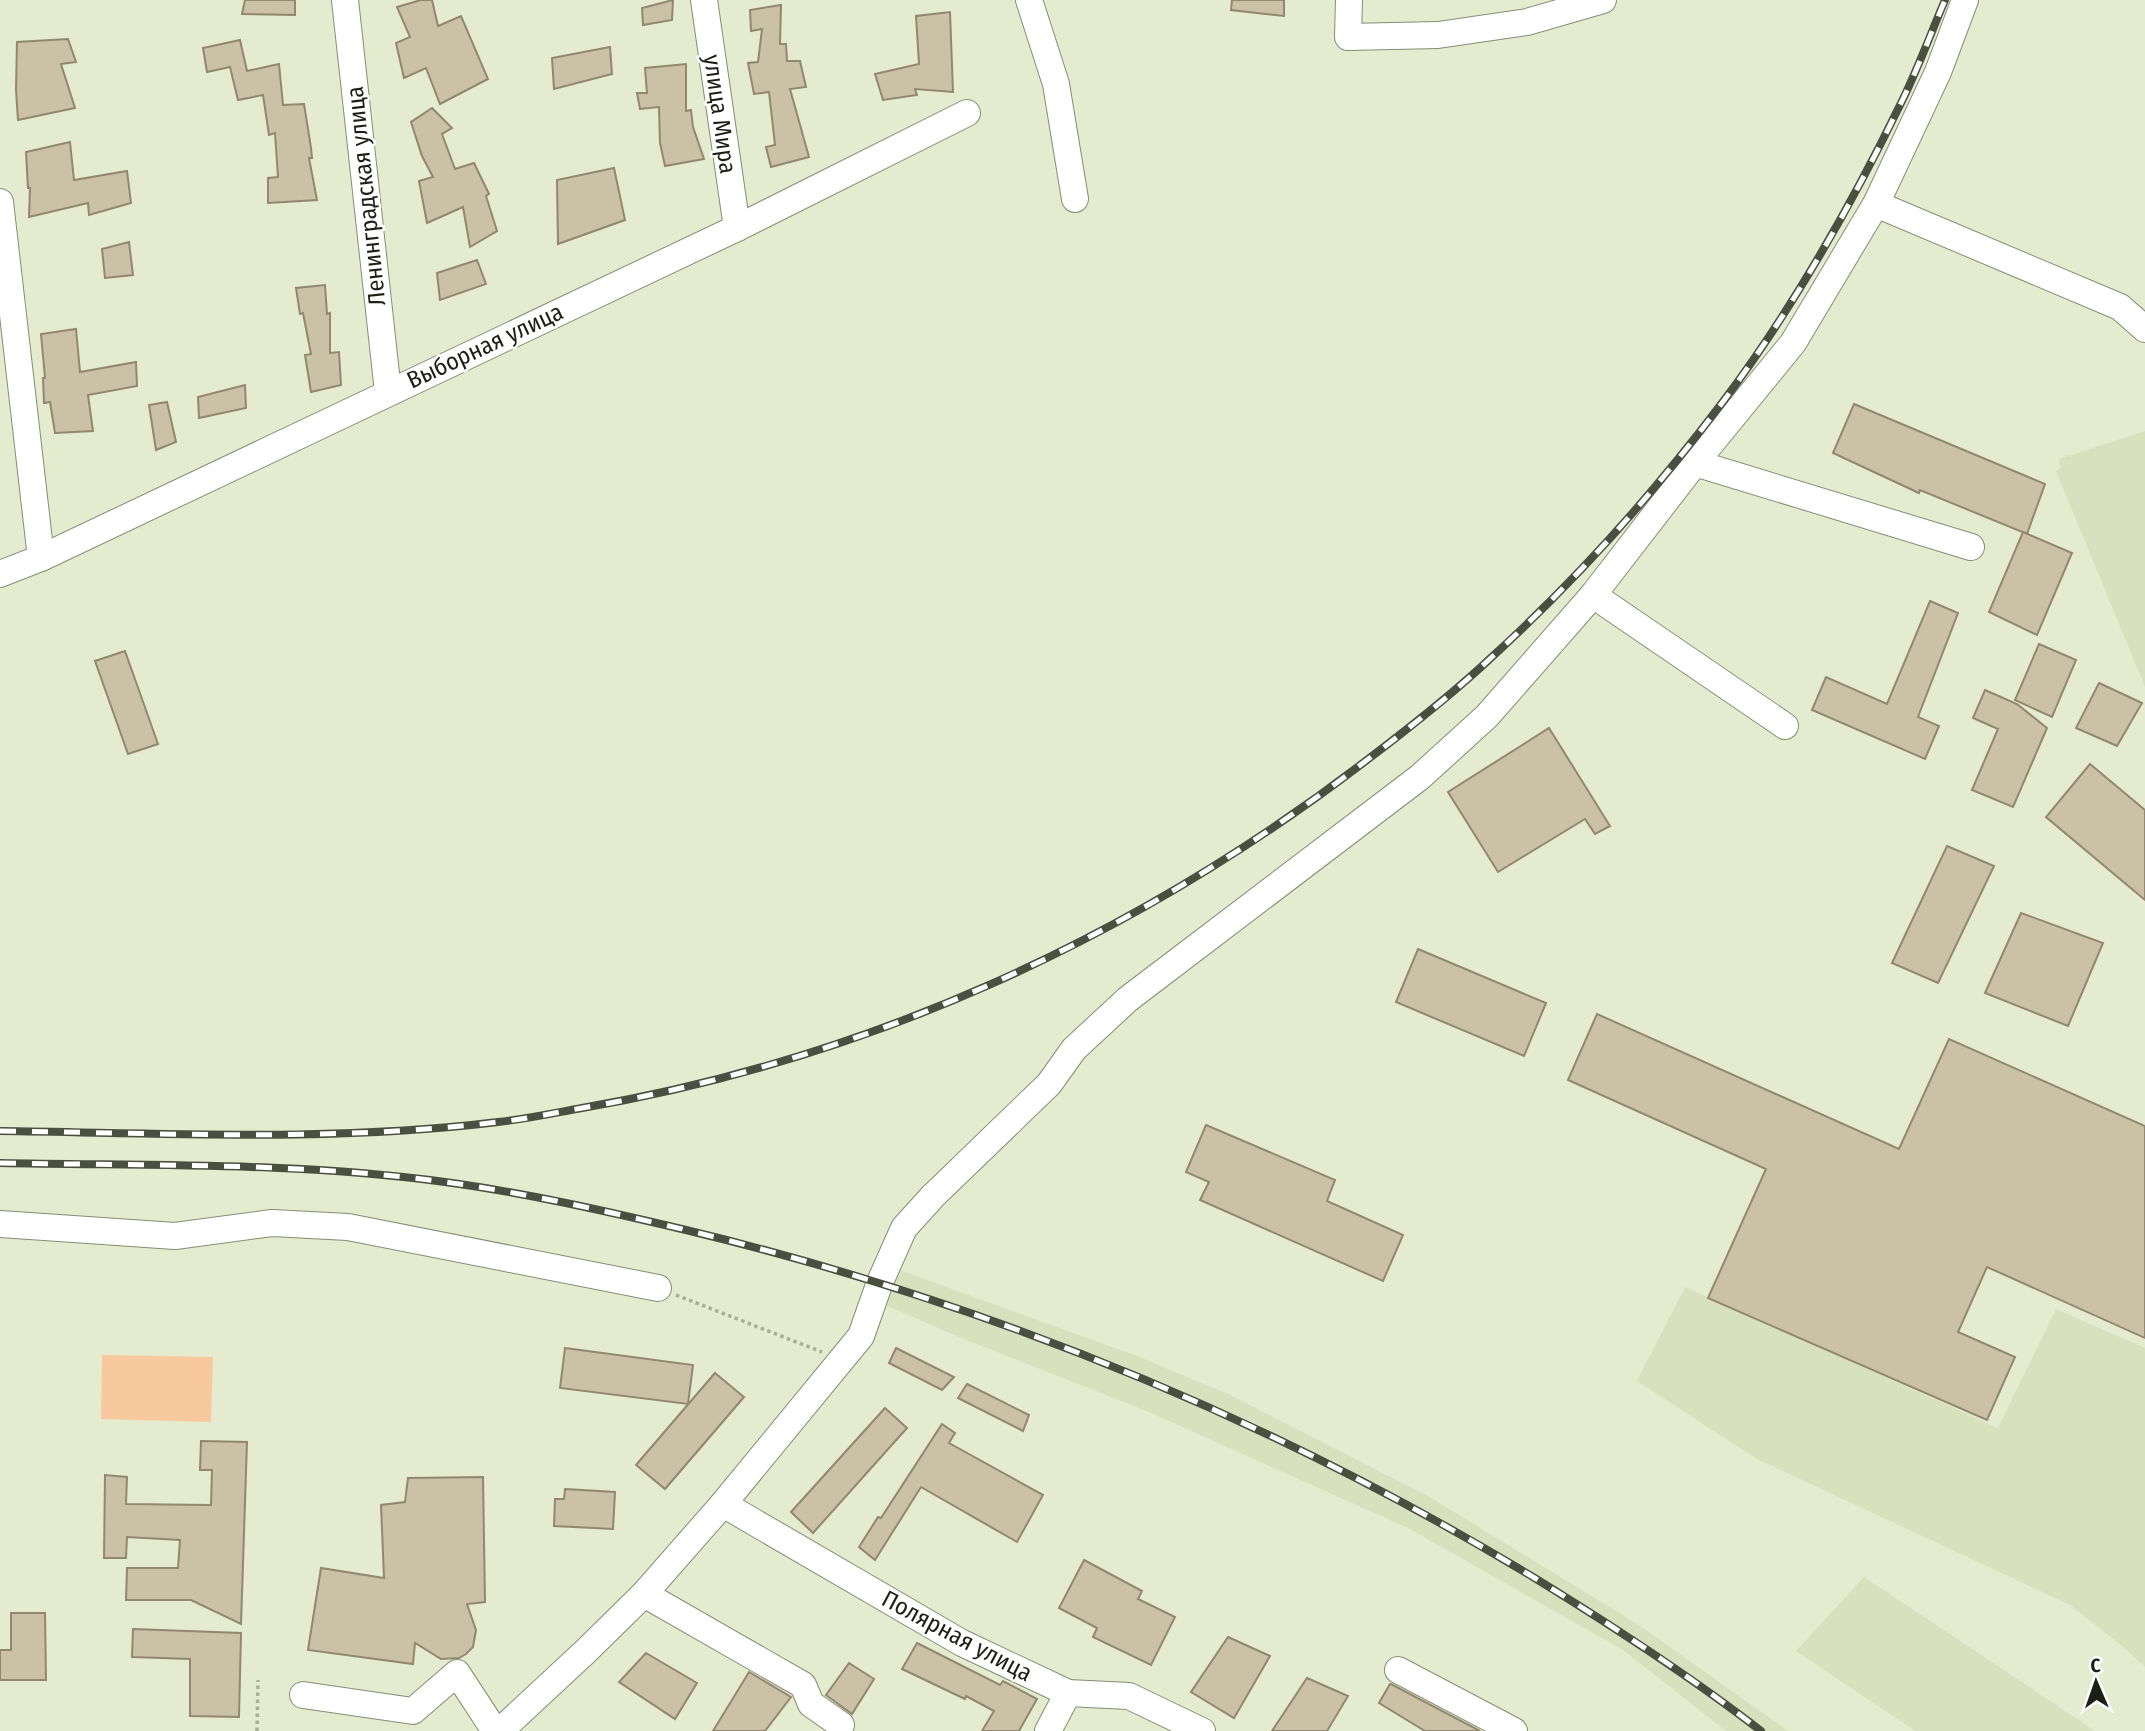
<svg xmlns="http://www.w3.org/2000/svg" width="2145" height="1731" font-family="'Fira Sans Condensed',sans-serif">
  <rect width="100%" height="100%" fill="#e4ebcf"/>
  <g fill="#d8e1be">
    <path d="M 2145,431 L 2145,687 L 2056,471 L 2061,468 L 2059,459 Z"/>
    <path d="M 894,1268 L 1137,1356 L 1228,1394 L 1428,1496 L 1639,1625 L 1788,1731 L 1726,1731 L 1623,1650 L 1410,1529 L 1149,1412 L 954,1335 L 881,1303 Z"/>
    <path d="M 1685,1287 L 1998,1428 L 2056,1309 L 2145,1348 L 2145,1667 L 2126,1649 L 2070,1605 L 1757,1459 L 1637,1381 Z"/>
    <path d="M 1864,1577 L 2095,1731 L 1915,1731 L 1796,1651 Z"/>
  </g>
  <path fill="#f8c99f" d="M 102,1355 L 213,1357 L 211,1422 L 101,1419 Z"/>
  <g fill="#cac1a6" stroke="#91886f" stroke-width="2">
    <path d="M 245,0 L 295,0 L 295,15 L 242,14 Z"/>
    <path d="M 421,0 L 432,0 L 438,26 L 461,16 L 488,79 L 440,104 L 426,68 L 404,78 L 396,43 L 410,37 L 397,7 Z"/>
    <path d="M 673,0 L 672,20 L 643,25 L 642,8 Z"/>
    <path d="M 1232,0 L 1284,0 L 1284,16 L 1231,10 Z"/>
    <path d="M 781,5 L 780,44 L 786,44 L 787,61 L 800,61 L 806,87 L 790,89 L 809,157 L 771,167 L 766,147 L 775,145 L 769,92 L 754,94 L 748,63 L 758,62 L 762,29 L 751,31 L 750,10 Z"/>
    <path d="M 950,12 L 953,92 L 915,89 L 917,95 L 883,100 L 875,74 L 919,64 L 916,16 Z"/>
    <path d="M 68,39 L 76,62 L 61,64 L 75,108 L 18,120 L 16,90 L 17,42 Z"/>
    <path d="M 240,40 L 247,71 L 279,64 L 283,105 L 304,104 L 311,148 L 312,158 L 309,158 L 317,200 L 268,203 L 268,178 L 278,177 L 275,133 L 269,135 L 263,95 L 238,100 L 230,67 L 207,72 L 203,48 Z"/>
    <path d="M 610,47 L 612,74 L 554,89 L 552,58 Z"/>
    <path d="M 686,64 L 686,111 L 691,110 L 693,127 L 704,159 L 665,166 L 660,143 L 659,107 L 640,109 L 637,93 L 647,93 L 645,68 Z"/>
    <path d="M 432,108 L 452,128 L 442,134 L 455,169 L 474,163 L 489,194 L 486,196 L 497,231 L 470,247 L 463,207 L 427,223 L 419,181 L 433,177 L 422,156 L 411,122 Z"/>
    <path d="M 70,142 L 74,180 L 127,171 L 131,203 L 89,215 L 88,203 L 29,217 L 30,188 L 28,188 L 26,152 Z"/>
    <path d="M 614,168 L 625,220 L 558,244 L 557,180 Z"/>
    <path d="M 129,242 L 133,275 L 105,278 L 102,249 Z"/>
    <path d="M 477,260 L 486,284 L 440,300 L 437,273 Z"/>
    <path d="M 325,285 L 327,314 L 330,313 L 330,353 L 339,352 L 341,385 L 311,392 L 305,355 L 311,354 L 303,313 L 300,314 L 296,288 Z"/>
    <path d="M 76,329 L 80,372 L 136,362 L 137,386 L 88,395 L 93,431 L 55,433 L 50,402 L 44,403 L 43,378 L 45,378 L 41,334 Z"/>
    <path d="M 245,385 L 246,408 L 199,418 L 198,397 Z"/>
    <path d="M 167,402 L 176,442 L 156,450 L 149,405 Z"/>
    <path d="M 1854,404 L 2045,484 L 2027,534 L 1920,490 L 1919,493 L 1833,453 Z"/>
    <path d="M 2023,532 L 2072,553 L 2037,635 L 1989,612 Z"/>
    <path d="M 1930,601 L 1958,613 L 1918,717 L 1939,726 L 1925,759 L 1812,710 L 1826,677 L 1887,704 Z"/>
    <path d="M 2039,644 L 2076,660 L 2052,717 L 2015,700 Z"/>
    <path d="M 125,651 L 158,744 L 128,754 L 95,661 Z"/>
    <path d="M 2099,683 L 2142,703 L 2117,746 L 2076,728 Z"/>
    <path d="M 1985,690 L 2017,704 L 2047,728 L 2013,807 L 1972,790 L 1998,729 L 1973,718 Z"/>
    <path d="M 1549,728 L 1610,826 L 1595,834 L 1585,819 L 1498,872 L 1448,792 Z"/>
    <path d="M 2090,764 L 2145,810 L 2145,900 L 2046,817 Z"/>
    <path d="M 1947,846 L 1994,866 L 1938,983 L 1892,963 Z"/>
    <path d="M 2021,913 L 2103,943 L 2068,1026 L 1985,993 Z"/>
    <path d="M 1418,949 L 1546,1003 L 1524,1056 L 1396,1002 Z"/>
    <path d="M 1597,1014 L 1899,1149 L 1949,1039 L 2145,1126 L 2145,1338 L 1987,1267 L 1958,1332 L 2015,1357 L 1987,1420 L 1708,1298 L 1766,1169 L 1568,1080 Z"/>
    <path d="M 1206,1125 L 1335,1180 L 1327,1201 L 1403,1235 L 1383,1281 L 1200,1200 L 1209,1182 L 1186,1172 Z"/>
    <path d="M 565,1348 L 693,1365 L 688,1404 L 560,1388 Z"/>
    <path d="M 896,1348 L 954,1377 L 942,1390 L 889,1363 Z"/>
    <path d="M 715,1373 L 744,1397 L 665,1489 L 636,1465 Z"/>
    <path d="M 967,1384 L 1029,1415 L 1023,1431 L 958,1398 Z"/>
    <path d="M 885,1408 L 907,1428 L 813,1533 L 791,1512 Z"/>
    <path d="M 942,1424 L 955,1433 L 949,1443 L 1043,1495 L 1017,1542 L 921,1487 L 875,1560 L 859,1547 L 878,1517 L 881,1518 Z"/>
    <path d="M 201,1441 L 247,1442 L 241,1624 L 191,1600 L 126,1600 L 127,1568 L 178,1568 L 180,1540 L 127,1537 L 126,1558 L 104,1558 L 105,1475 L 127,1477 L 126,1504 L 211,1505 L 212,1470 L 200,1470 Z"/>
    <path d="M 483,1477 L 485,1602 L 467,1604 L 476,1630 L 473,1647 L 466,1654 L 459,1658 L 441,1659 L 415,1643 L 413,1664 L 308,1650 L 321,1568 L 384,1578 L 381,1505 L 405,1502 L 408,1478 Z"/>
    <path d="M 565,1489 L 615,1492 L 613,1529 L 554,1526 L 555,1499 L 564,1499 Z"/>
    <path d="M 1084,1560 L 1142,1591 L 1138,1599 L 1175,1617 L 1151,1665 L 1093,1637 L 1097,1628 L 1059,1608 Z"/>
    <path d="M 11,1613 L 45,1613 L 46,1680 L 0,1680 L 0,1650 L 11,1650 Z"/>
    <path d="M 133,1629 L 241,1633 L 239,1717 L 190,1716 L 190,1659 L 132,1657 Z"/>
    <path d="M 1228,1637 L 1270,1656 L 1234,1718 L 1191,1692 Z"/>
    <path d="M 917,1643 L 1000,1685 L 1003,1681 L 1037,1699 L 1019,1731 L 982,1731 L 994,1711 L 966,1696 L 965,1699 L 902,1669 Z"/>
    <path d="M 646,1653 L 697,1683 L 675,1719 L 619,1682 Z"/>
    <path d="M 849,1663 L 874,1679 L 852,1714 L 826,1695 Z"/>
    <path d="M 749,1672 L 791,1697 L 765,1731 L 713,1731 Z"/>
    <path d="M 1307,1678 L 1348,1696 L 1327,1731 L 1272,1731 Z"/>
    <path d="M 1390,1684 L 1391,1684 L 1480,1731 L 1425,1731 L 1379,1703 Z"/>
  </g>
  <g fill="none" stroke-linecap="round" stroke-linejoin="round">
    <g stroke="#878d74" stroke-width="28">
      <g id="minor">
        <path d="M 345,0 L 388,392"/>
        <path d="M 704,0 L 737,228"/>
        <path d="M 1029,0 L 1056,84 L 1075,199"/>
        <path d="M 1349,0 L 1348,37 L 1438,35 L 1527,22 L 1603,0"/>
        <path d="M 0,202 L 41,558"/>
        <path d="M 1876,204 L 2120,307 L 2145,329"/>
        <path d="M 1695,463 L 1971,547"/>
        <path d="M 0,574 L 41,558 L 737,228 L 967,113"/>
        <path d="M 1593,595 L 1785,726"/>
        <path d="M 0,1224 L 175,1236 L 272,1223 L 348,1227 L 658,1288"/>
        <path d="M 723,1504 L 962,1643 L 1068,1693 L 1129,1696 L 1202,1731"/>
        <path d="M 644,1594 L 803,1685 L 811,1704 L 841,1725"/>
        <path d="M 1398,1670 L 1514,1731"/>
        <path d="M 303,1695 L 413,1711 L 457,1673 L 495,1731"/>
        <path d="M 500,1731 L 586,1651 L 644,1594 L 723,1504 L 861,1336 L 880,1282 L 904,1228 L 933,1196 L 1049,1084 L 1074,1049 L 1128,999 L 1420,777 L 1487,716 L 1593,595 L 1695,463 L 1793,343 L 1876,204 L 1938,72 L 1965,0"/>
        <path d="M 1048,1731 L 1068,1693"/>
      </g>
    </g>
    <g stroke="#a8ae97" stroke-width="3.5" stroke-dasharray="3.5 3.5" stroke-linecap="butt">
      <path d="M 676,1295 L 822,1352"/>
      <path d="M 257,1731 L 258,1680"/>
    </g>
    <use href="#minor" stroke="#fff" stroke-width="26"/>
    <g stroke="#4b4f40" stroke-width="8">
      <g id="rail">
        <path d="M 0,1131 C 166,1133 333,1142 498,1122 C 526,1119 554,1113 582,1108 C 868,1059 1132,939 1363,763 C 1408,729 1453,694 1494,655 C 1577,579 1654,493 1722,403 C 1792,310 1851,206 1902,101 C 1918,68 1931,33 1945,0"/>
        <path d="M 0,1163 C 148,1166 298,1162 445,1182 C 526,1193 606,1211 686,1230 C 986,1302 1270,1418 1533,1577 C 1611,1625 1689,1675 1761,1731"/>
      </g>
    </g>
    <use href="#rail" stroke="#fff" stroke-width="5" stroke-dasharray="16" stroke-linecap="butt"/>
  </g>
  <g text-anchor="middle" stroke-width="5" stroke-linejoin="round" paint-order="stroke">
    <g font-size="24" fill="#1d1f15" stroke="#fff">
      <text transform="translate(720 114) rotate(82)" y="8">улица Мира</text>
      <text transform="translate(366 196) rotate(-96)" y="8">Ленинградская улица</text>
      <text transform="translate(485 346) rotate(-25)" y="8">Выборная улица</text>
      <text transform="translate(957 1636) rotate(28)" y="8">Полярная улица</text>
    </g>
  </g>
  <g transform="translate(2096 1682) rotate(358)" stroke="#ffffff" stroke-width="5" paint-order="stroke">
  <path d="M0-5L12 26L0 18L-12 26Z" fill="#1d1f15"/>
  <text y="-10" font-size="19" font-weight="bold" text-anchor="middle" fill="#1d1f15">С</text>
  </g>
</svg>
